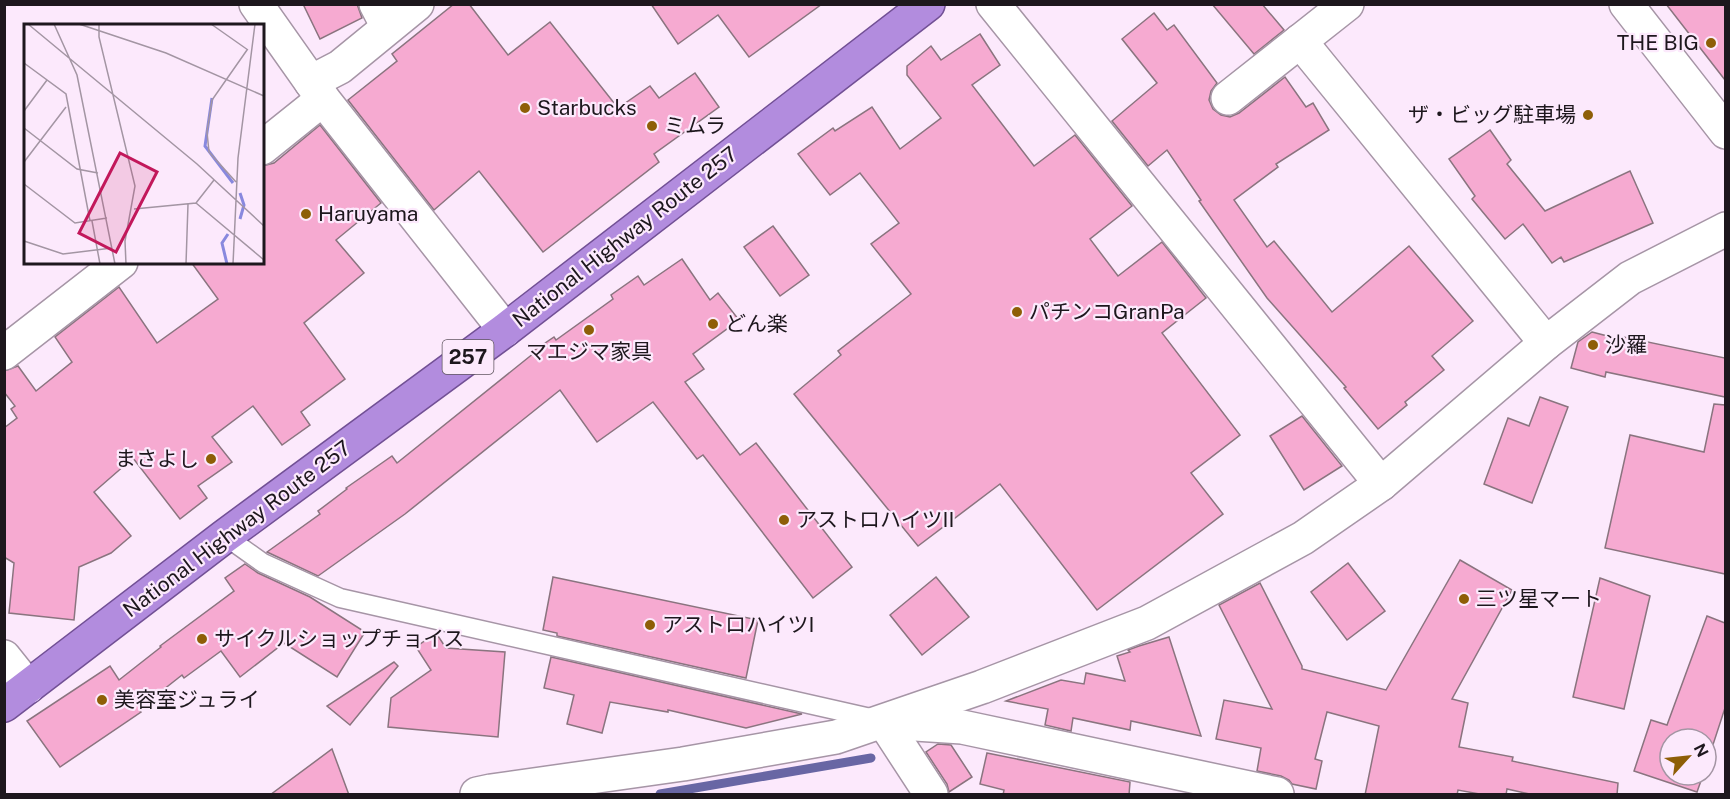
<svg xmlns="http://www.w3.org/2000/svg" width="1730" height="799" font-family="'Public Sans','Noto Sans JP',sans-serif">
  <rect width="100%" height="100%" fill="#fce9fc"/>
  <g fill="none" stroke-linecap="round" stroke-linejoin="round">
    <path stroke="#6866a4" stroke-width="9" d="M 660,794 L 871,758"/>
  </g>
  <g fill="#f6aad1" stroke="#8a747f" stroke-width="1.5">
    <path d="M 303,4 L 357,4 L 362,18 L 320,39 Z"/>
    <path d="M 454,4 L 469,4 L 508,55 L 550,22 L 618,108 L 650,86 L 659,98 L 695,73 L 719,107 L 654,154 L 659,162 L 543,252 L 479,171 L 434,210 L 348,100 L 397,61 L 392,54 Z"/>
    <path d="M 651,4 L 822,4 L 749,57 L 718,15 L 678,44 Z"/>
    <path d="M 1212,4 L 1262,4 L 1284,30 L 1254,54 Z"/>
    <path d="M 1666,4 L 1725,4 L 1725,80 Z"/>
    <path d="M 1154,13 L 1167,30 L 1174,25 L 1217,83 L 1211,91 L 1209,100 L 1213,109 L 1221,115 L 1230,117 L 1239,113 L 1285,77 L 1306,107 L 1313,103 L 1329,130 L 1276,164 L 1278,167 L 1234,200 L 1267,247 L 1274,241 L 1332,312 L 1409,246 L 1473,321 L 1432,356 L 1444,370 L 1405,402 L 1407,405 L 1378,429 L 1344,388 L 1346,387 L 1267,298 L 1199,201 L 1201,200 L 1167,150 L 1148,166 L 1112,121 L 1157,83 L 1122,39 Z"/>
    <path d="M 980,34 L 1000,65 L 972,85 L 1034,166 L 1075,135 L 1132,206 L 1090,239 L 1118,276 L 1162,242 L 1206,298 L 1162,333 L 1240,435 L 1191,473 L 1223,514 L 1097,610 L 1000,484 L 918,546 L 794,394 L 841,355 L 838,351 L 911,294 L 871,244 L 899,223 L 860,173 L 830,195 L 798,154 L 833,128 L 835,131 L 872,107 L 900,149 L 941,118 L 907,75 L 907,66 L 931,46 L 941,60 Z"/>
    <path d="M 320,125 L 381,203 L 336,240 L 364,273 L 304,323 L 345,379 L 301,412 L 310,425 L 282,445 L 253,406 L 212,437 L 232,462 L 198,486 L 207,498 L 180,519 L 133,458 L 94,492 L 131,536 L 111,553 L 79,567 L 74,620 L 9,613 L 14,563 L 4,557 L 4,428 L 17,418 L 11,409 L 15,406 L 4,392 L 4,371 L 18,366 L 36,391 L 72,362 L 55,337 L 119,287 L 157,343 L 218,299 L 191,262 L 262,262 L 262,166 L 274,163 Z"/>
    <path d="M 1490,130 L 1511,160 L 1507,164 L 1545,211 L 1630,171 L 1653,223 L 1564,262 L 1561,257 L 1552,263 L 1523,224 L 1505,239 L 1472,199 L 1475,196 L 1449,159 Z"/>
    <path d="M 773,226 L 809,275 L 780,296 L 744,247 Z"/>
    <path d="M 682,259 L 710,300 L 718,293 L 739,320 L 693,354 L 704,369 L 685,382 L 740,455 L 756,443 L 852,567 L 813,598 L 703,455 L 697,459 L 653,402 L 597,442 L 560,390 L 405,514 L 318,576 L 267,552 L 320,514 L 318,511 L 347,489 L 346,488 L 392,456 L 397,463 L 534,353 L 532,352 L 554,337 L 556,340 L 613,299 L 611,295 L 638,276 L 644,285 Z"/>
    <path d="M 1592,332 L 1623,340 L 1624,337 L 1725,358 L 1725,397 L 1606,372 L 1605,377 L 1571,368 L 1578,342 Z"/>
    <path d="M 1540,397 L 1568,407 L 1532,503 L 1484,484 L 1508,418 L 1529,426 Z"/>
    <path d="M 1714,404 L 1725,405 L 1725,574 L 1605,548 L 1630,435 L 1704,452 Z"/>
    <path d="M 1302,416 L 1342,466 L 1304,490 L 1270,436 Z"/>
    <path d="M 1460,560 L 1512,590 L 1452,699 L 1468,703 L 1459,747 L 1513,757 L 1512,761 L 1618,783 L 1617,795 L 1534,795 L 1507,789 L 1506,795 L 1485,795 L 1458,790 L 1457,795 L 1365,795 L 1379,726 L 1327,712 L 1315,759 L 1322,761 L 1316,789 L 1292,784 L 1289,780 L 1281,776 L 1257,771 L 1261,748 L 1216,739 L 1224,700 L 1272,709 L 1219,605 L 1260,583 L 1302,666 L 1302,669 L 1386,690 Z"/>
    <path d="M 1348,563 L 1385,611 L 1347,640 L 1311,592 Z"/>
    <path d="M 245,564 L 258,573 L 310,597 L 365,632 L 337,677 L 284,643 L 240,677 L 221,651 L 184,678 L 182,675 L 139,709 L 141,712 L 60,767 L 27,721 L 110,666 L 119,680 L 161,647 L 160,646 L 234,591 L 225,578 Z"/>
    <path d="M 553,577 L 758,620 L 746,678 L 557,636 L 557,633 L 543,630 Z"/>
    <path d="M 936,577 L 969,617 L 922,655 L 890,615 Z"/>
    <path d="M 1600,578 L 1650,596 L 1624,709 L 1573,697 Z"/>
    <path d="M 1707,616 L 1725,623 L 1725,708 L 1706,766 L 1706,739 L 1670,739 L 1670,775 L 1703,775 L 1697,792 L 1634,771 L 1651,720 L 1667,725 Z"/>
    <path d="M 436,633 L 446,648 L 505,652 L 498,737 L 388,727 L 391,698 L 431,670 L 416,647 Z"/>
    <path d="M 1169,637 L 1201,736 L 1131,721 L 1130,730 L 1073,718 L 1071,731 L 1045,725 L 1048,709 L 1006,701 L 1061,680 L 1084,684 L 1086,673 L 1125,681 L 1117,656 L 1130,652 L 1128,650 L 1139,646 Z"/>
    <path d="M 551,657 L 802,714 L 746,728 L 668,710 L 668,712 L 610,702 L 602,733 L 567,724 L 574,695 L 544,688 Z"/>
    <path d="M 394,662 L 398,666 L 350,725 L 327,706 Z"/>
    <path d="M 938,744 L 951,745 L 972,777 L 949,792 L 947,784 L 926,752 Z"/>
    <path d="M 332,749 L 349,795 L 270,795 Z"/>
    <path d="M 987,753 L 1130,782 L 1129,795 L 1003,795 L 1004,790 L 980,784 Z"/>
  </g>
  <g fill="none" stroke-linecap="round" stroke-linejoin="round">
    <g stroke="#a695a6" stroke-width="21">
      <path id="service" d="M 225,536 L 263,563 L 340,598 L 875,719"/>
    </g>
    <g stroke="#a695a6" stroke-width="36">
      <g id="minor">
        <path d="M 376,4 L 388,27"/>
        <path d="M 993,4 L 1381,484"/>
        <path d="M 1626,4 L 1726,132"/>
        <path d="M 1300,41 L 1546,343"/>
        <path d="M 1228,98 L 1347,4"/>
        <path d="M 884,722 L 962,727 L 1277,794"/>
      </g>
    </g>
    <g stroke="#a695a6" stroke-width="36">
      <g id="tertiary">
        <path d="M 256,4 L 323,99 L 505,330"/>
        <path d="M 311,82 L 340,67 L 417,4"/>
        <path d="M 262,148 L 323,99"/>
        <path d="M 4,353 L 121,262"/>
        <path d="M 4,657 L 28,687"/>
        <path d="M 884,722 L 931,794"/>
        <path d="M 477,794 L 491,791 L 683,764 L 836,737 L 982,687 L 1147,623 L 1303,538 L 1381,484 L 1546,343 L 1630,278 L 1726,229"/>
      </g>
    </g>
    <g stroke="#725095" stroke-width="36">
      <path id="trunk" d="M 4,705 L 225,536 L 505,330 L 928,4"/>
    </g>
    <use href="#service" stroke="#fff" stroke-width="18"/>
    <use href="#minor" stroke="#fff" stroke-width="33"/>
    <use href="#tertiary" stroke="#fff" stroke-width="33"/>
    <use href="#trunk" stroke="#b28cde" stroke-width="33"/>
  </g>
  <g fill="#8e5e07" stroke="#fce9fc" stroke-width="2">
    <circle cx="1711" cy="43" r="6"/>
    <circle cx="525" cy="108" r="6"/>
    <circle cx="1588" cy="115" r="6"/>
    <circle cx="652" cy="126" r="6"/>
    <circle cx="306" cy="214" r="6"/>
    <circle cx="1017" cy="312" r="6"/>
    <circle cx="713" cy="324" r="6"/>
    <circle cx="589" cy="330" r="6"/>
    <circle cx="1593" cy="345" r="6"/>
    <circle cx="211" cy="459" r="6"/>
    <circle cx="784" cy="520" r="6"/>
    <circle cx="1464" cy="599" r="6"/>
    <circle cx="650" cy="625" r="6"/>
    <circle cx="202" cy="639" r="6"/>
    <circle cx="102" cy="700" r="6"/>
  </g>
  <g text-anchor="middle" stroke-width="4.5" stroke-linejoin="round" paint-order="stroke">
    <rect fill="#fce9fc" stroke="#605660" stroke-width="1.5" x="442.5" y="340" width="51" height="34" rx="4.5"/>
    <g font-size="20" font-weight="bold" fill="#1d171d">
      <text x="468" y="364">257</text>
    </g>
    <g font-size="21" fill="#1d171d" stroke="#fce9fc" text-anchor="start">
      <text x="1699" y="50" text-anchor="end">THE BIG</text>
      <text x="537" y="115">Starbucks</text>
      <text x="1576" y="122" text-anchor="end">ザ・ビッグ駐車場</text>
      <text x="664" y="133">ミムラ</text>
      <text x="318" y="221">Haruyama</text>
      <text x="1029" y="319">パチンコGranPa</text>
      <text x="725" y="331">どん楽</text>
      <text x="1605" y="352">沙羅</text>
      <text x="589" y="359" text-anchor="middle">マエジマ家具</text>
      <text x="199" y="466" text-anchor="end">まさよし</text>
      <text x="796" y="527">アストロハイツII</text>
      <text x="1476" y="606">三ツ星マート</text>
      <text x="662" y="632">アストロハイツI</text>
      <text x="214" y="646">サイクルショップチョイス</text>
      <text x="114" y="707">美容室ジュライ</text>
    </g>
    <g font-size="21" fill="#1d171d" stroke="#fce9fc">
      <text transform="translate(625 237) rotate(-38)" y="7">National Highway Route 257</text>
      <text transform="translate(237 529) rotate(-37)" y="7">National Highway Route 257</text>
    </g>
  </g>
  <g transform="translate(24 24)">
    <rect width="240" height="240" fill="#fce9fc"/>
    <path fill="none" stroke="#8888de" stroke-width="3" d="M 188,74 L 181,122 L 209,159M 216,195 L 220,181 L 216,169M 203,240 L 198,219 L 204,210"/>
    <path fill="none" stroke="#a395a3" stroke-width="1.5" d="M 4,0 L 173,140 L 240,202M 30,0 L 53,51 L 91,240M 55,0 L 142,29 L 240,72M 75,0 L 75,13 L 111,162 L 101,217 L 102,240M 187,0 L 224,26M 0,39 L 42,70 L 66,197M 0,87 L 23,56M 0,104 L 53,145 L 74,149M 0,138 L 42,83M 212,158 L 185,128 L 183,108 L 188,76 L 223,26M 0,160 L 51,199 L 83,194M 172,179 L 240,236M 110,185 L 172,179 L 190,156M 68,197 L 76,240M 0,217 L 39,230 L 88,224M 162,240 L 164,180M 209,240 L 214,134 L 231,0"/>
    <path fill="#c2185b" fill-opacity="0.15" stroke="#c2185b" stroke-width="3" d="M 96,129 L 133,148 L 92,228 L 55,209 Z"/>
    <rect width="240" height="240" fill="none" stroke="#1d171d" stroke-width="3"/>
  </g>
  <rect width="1730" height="799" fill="none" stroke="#1d171d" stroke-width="12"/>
  <g transform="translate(1688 757) rotate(63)"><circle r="28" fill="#fce9fc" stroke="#a395a3" stroke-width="1.5"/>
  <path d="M0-4.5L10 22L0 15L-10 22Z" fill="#8e5e07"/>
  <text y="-9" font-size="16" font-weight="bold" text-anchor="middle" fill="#1d171d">N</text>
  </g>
</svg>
